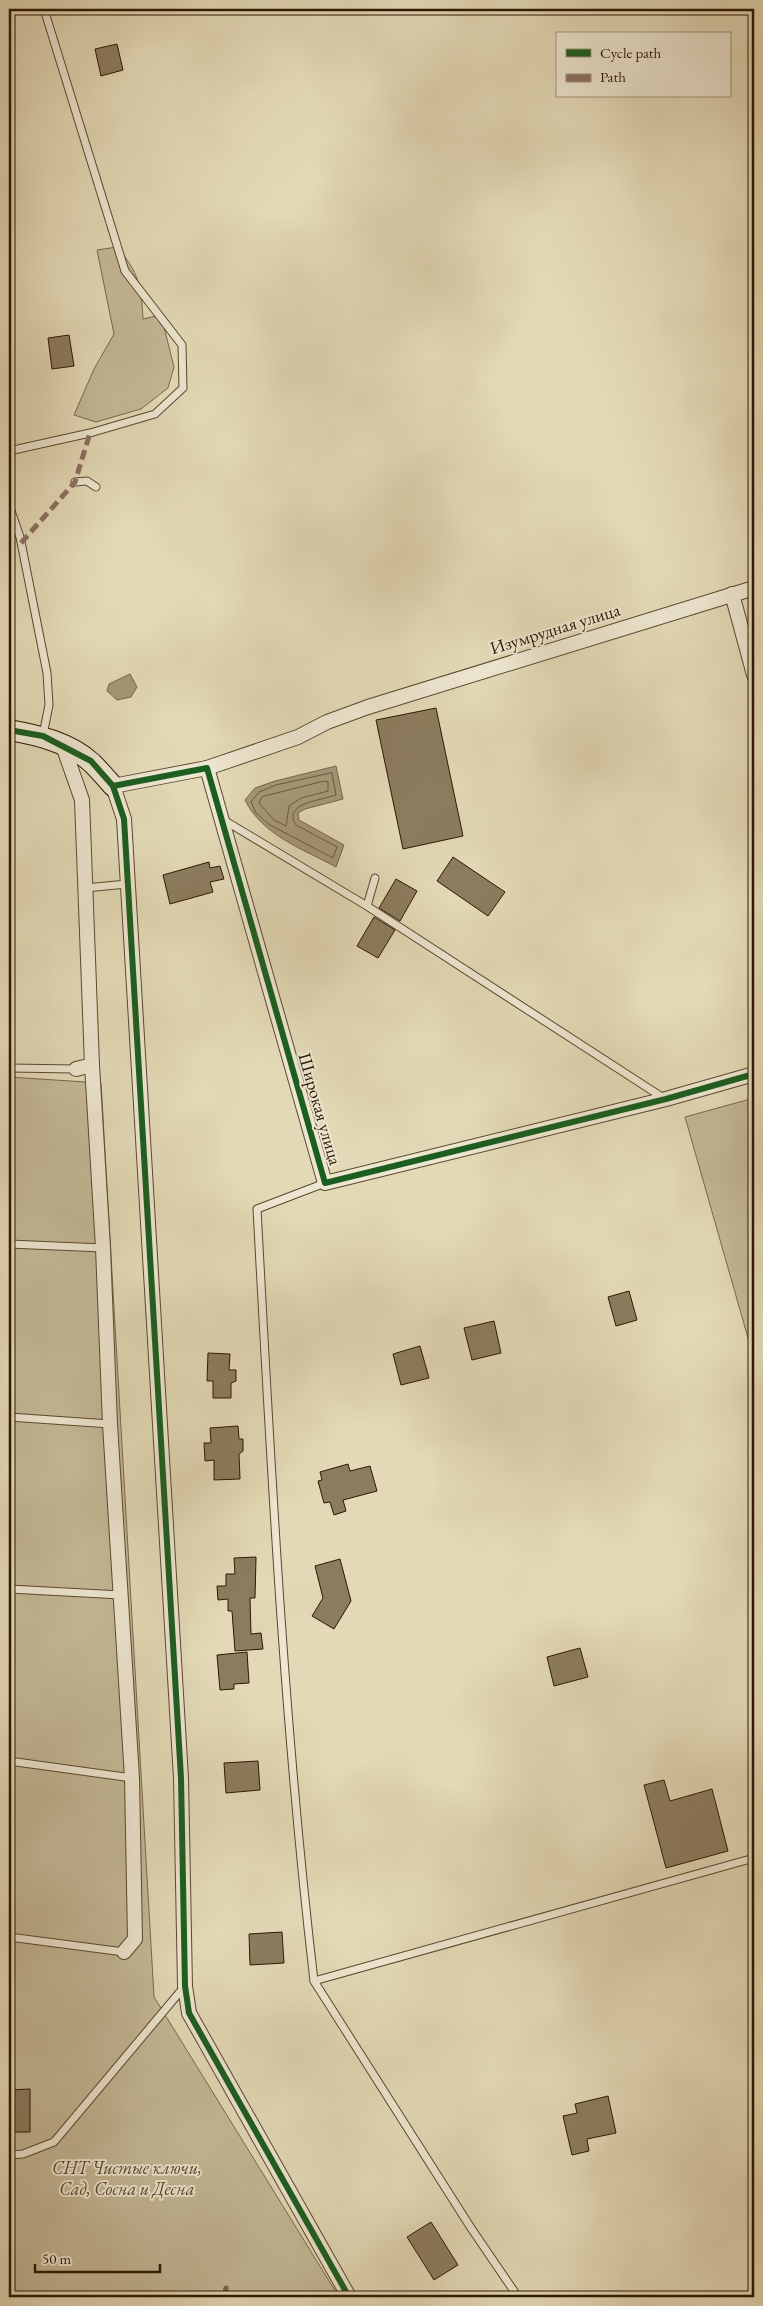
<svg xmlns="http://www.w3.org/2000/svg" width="763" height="2306" font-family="'EB Garamond',serif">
  <rect width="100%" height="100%" fill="#e3d9b6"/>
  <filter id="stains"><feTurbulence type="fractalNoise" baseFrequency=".004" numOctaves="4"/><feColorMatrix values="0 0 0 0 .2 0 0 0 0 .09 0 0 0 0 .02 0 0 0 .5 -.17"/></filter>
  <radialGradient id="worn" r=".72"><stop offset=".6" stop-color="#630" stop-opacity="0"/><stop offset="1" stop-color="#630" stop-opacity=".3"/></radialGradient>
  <g fill="#c4b897" stroke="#78684c">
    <path d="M 117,247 C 139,273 141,285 143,319 L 161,315 L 174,367 L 168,388 L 141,409 L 96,422 L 74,415 L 94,369 L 114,334 L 97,250 Z"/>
    <path d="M 9,1077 L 101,1083 L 154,1997 L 339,2297 L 9,2297 Z"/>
    <path d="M 754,1098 L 754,1359 L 685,1117 Z"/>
  </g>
  <g fill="#a59778" stroke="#756448">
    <path d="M 130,674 L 137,687 L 131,697 L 117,700 L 107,691 L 109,684 Z"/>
    <path d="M 336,766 L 343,799 L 305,809 L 298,813 L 299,820 L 344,845 L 336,867 C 303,849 262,835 245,800 L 255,788 L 275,781 Z"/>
  </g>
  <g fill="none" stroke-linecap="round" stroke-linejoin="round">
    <g stroke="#69573c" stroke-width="1">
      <path d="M 332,773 L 336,795 C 323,800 281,803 296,825 L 337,847 L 333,858 L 270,825 L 256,813 L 251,802 L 259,792 L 276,785 Z"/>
      <path d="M 325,781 L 328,782 L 328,791 L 301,798 L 289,806 L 286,826 L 274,820 L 259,803 L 262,797 Z"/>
    </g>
    <path stroke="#756448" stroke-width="5" d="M 224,2297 L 226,2288"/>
  </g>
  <g fill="#8c7c5f" stroke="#2d1700">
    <path d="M 117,44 L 123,70 L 101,76 L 95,49 Z"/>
    <path d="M 69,335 L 74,366 L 52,369 L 48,338 Z"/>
    <path d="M 436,708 L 463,836 L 403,849 L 376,720 Z"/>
    <path d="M 453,857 L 505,892 L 488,916 L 437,881 Z"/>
    <path d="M 209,862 L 210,868 L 220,866 L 224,879 L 210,882 L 213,892 L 170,904 L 163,875 Z"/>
    <path d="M 396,879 L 417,891 L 400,921 L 379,908 Z"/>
    <path d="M 374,917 L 395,930 L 378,958 L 357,946 Z"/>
    <path d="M 629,1291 L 637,1320 L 616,1326 L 608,1297 Z"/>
    <path d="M 494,1321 L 501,1353 L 472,1360 L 464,1328 Z"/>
    <path d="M 420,1346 L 429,1378 L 401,1385 L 393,1354 Z"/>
    <path d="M 208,1353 L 230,1354 L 229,1370 L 236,1370 L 236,1381 L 231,1383 L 231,1398 L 213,1398 L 213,1381 L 207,1381 Z"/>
    <path d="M 238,1426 L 239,1439 L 243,1439 L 243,1451 L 239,1454 L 240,1479 L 214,1480 L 214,1460 L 205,1461 L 204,1443 L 211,1443 L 210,1428 Z"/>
    <path d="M 348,1464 L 350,1471 L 370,1466 L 377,1491 L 343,1500 L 346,1511 L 334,1515 L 330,1502 L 324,1503 L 318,1481 L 322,1480 L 320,1472 Z"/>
    <path d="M 256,1557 L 255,1598 L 250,1598 L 251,1634 L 261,1633 L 263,1649 L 235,1651 L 232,1611 L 228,1611 L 228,1599 L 218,1600 L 217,1586 L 226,1586 L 226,1574 L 235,1574 L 234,1558 Z"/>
    <path d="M 340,1559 L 351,1601 L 334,1629 L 312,1616 L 323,1598 L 315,1566 Z"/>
    <path d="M 580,1648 L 588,1677 L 554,1686 L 547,1657 Z"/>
    <path d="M 247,1652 L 249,1683 L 234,1684 L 234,1689 L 220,1690 L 217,1655 Z"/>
    <path d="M 258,1761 L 260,1790 L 226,1793 L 224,1763 Z"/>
    <path d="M 664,1780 L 670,1801 L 712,1789 L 728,1851 L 666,1868 L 644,1785 Z"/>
    <path d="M 282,1932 L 284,1963 L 250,1965 L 249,1934 Z"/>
    <path d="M 30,2089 L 30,2132 L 9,2132 L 9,2090 Z"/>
    <path d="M 608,2096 L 616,2133 L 587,2139 L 589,2151 L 572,2155 L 563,2116 L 577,2113 L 575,2104 Z"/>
    <path d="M 431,2222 L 458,2265 L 434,2280 L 407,2237 Z"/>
  </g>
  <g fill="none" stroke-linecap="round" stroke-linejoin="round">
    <g stroke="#5a482e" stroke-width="9">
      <g id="lane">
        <path d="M 9,451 L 90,433 L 155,414 L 183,388 L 182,345 L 125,271 L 44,9"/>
        <path d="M 75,482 L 87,481 L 96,487"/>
        <path d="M 9,505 L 20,537 L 47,673 L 49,705 L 43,735"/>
        <path d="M 222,819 L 367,906 L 665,1099"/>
        <path d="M 85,888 L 127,884"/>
        <path d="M 367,906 L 375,878"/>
        <path d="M 9,1068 L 76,1069"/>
        <path d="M 325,1183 L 257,1209 C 271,1467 284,1725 314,1981 L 754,1858"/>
        <path d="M 9,1244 L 103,1248"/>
        <path d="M 9,1417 L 110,1424"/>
        <path d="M 9,1589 L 121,1595"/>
        <path d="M 9,1761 L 132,1778"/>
        <path d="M 9,1937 L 124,1952"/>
        <path d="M 314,1981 L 471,2228 L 518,2297"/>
        <path d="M 9,2155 L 23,2154 L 54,2142 L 184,1987"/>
      </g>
    </g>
    <g stroke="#5a482e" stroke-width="16">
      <g id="street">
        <path d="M 732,594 L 754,675"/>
        <path d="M 63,746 L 82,800 L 92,1065 L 76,1069"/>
        <path d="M 207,768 L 298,737 L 327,722 L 368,707 L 754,588"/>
        <path d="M 92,1065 L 103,1248 L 110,1424 L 132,1778 L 135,1939 L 124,1952"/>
        <path d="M 349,2297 L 189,2013 L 185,1986 L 181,1778 L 124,819 L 113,786 L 207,768 L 325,1183 L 666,1099 L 754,1074"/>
      </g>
    </g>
    <g stroke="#2d1700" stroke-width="22">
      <path id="secondary" d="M 9,730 C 37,735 69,742 92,763 C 99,770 106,778 113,786"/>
    </g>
    <use href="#lane" stroke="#ede6d0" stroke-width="7"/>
    <use href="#street" stroke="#ede6d0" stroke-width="14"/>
    <use href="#secondary" stroke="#ede6d0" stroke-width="20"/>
    <path stroke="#8d6e63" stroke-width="5" stroke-dasharray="10 5" stroke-linecap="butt" d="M 21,543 L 75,482 L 90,433"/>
    <g stroke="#ede6d0" stroke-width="9">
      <g id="cycleway">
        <path d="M 9,730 L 43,736 L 91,761 L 113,786 L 124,819 L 181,1778 L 185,1986 L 189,2013 L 349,2297"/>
        <path d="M 113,786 L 207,768 L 325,1183 L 666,1099 L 754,1074"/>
      </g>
    </g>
    <use href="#cycleway" stroke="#1b5e20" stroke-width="6"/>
  </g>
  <g text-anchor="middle" stroke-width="4" stroke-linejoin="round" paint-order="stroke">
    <g font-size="18" fill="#2d1700" stroke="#ede6d0">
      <text transform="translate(555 629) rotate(-17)" y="6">Изумрудная улица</text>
      <text transform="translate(320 1109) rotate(74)" y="6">Широкая улица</text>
    </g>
    <g font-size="18" font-style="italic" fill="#5a472d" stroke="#ede6d0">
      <text x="127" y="2174">СНТ Чистые ключи,<tspan x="127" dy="21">Сад, Сосна и Десна</tspan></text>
    </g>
  </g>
  <rect width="763" height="2306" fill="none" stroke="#e3d9b6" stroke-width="30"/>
  <rect x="10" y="10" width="743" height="2286" fill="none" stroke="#2d1700" stroke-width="2.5"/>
  <rect x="15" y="15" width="733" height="2276" fill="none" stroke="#2d1700"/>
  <rect x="556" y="32" width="175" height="65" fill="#ede6d0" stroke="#a0937d"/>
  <rect x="566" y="49" width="25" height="8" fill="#1b5e20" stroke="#a0937d"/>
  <text x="600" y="58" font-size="15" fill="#2d1700">Cycle path</text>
  <rect x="566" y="74" width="25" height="8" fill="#8d6e63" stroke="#a0937d"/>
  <text x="600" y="82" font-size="15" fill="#2d1700">Path</text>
  <path d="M35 2264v8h125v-8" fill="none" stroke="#2d1700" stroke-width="2.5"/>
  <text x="42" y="2264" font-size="15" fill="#2d1700" stroke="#ede6d0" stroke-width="4" paint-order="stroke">50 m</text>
  <rect width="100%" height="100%" filter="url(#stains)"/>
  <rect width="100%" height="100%" fill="url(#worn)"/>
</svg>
